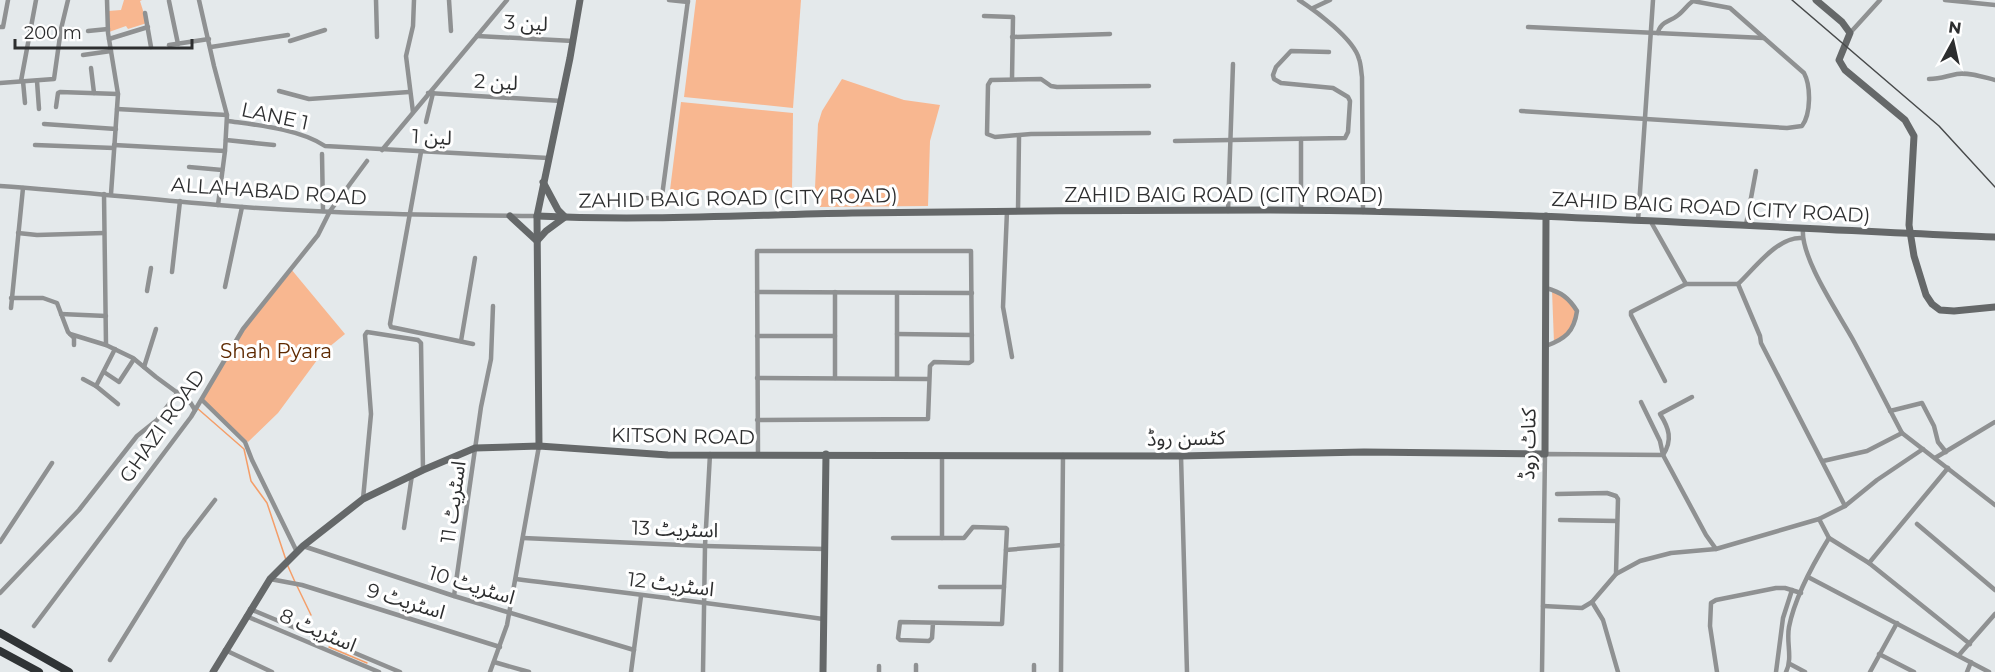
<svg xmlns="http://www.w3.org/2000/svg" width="1995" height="672" font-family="Montserrat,'Noto Sans Arabic',sans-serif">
  <rect width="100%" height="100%" fill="#e4e9eb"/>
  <g fill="#f8b790">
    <path d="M 124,0 L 142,0 L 140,1 L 147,23 L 128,29 L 126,26 L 109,32 L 108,11 L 121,10 Z"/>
    <path d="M 696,0 L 801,0 L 793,108 L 684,97 Z"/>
    <path d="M 842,79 L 904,100 L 940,105 L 930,141 L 928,206 L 820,207 L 815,188 L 818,124 L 822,111 Z"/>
    <path d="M 681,102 L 793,113 L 792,190 L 670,190 Z"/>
    <path d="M 291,269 L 345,334 L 323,352 L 278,413 L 248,442 L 202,400 L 243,329 Z"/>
    <path d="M 1552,290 L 1561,292 L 1577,311 L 1573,329 L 1554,343 Z"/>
  </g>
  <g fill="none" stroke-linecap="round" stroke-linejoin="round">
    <g stroke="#f49e69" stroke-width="1.5">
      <path d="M 197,408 L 244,449 L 251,481 L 267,503 L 286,560"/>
      <path d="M 287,564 L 295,582"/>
      <path d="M 297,586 L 311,615"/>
      <path d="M 329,647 L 367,663"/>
    </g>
    <g stroke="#8f9192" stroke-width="4.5">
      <path d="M 107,0 L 108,33 L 118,94 L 111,194"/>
      <path d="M 199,0 L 214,66 L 227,115 L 225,151 L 218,205"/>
      <path d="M 376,0 L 377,37"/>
      <path d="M 449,0 L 451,31"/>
      <path d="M 669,0 L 688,2"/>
      <path d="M 1299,0 C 1316,11 1354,39 1359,59 C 1361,64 1361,71 1362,77 L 1363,212"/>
      <path d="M 1945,0 L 1995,5"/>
      <path d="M 169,1 L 178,44"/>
      <path d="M 1313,8 L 1330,0"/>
      <path d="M 145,13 L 151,47"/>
      <path d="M 984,16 L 1013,17 L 1012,79"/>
      <path d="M 0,27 L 3,27 L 8,0"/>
      <path d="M 1528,27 L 1764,38"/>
      <path d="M 88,31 L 108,29"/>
      <path d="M 1850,33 L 1880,0"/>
      <path d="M 477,36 L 573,41"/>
      <path d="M 1012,37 L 1110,34"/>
      <path d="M 109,39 L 148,27"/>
      <path d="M 290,41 L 325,30"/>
      <path d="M 169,45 L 209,39"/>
      <path d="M 211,47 L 288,35"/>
      <path d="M 83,55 L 111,51"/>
      <path d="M 91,68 L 94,93"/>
      <path d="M 1929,79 C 1941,79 1946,76 1957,74 C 1969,72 1983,77 1995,80"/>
      <path d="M 21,81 L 36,0"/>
      <path d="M 23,81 L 25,103"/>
      <path d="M 37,81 L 39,109"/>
      <path d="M 0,83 L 54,79 L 61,29 L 68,0"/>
      <path d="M 1149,86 L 1057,87 L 1051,86 L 1041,79 L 991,80 L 988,85 L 987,134 L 995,137 L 1031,134 L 1149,133"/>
      <path d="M 279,91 L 309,99 L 409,92"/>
      <path d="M 428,93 L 562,101"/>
      <path d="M 56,107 L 58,93 L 60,92 L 118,94"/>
      <path d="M 117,109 L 227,115"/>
      <path d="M 1521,111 L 1787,128 L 1802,126 C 1811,114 1811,86 1804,73 L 1730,8 L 1693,1 C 1687,5 1683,12 1677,16 C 1669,22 1660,22 1658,33"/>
      <path d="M 413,112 L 406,56 L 413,26 L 414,0"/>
      <path d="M 228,121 C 257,125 300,129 325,146 L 548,158"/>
      <path d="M 426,122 L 433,93"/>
      <path d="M 44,124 L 116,129"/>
      <path d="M 1301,139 L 1301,211"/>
      <path d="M 226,140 L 274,145"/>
      <path d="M 1175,141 L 1345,138 L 1348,132 L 1350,101 L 1348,97 L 1333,88 L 1281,83 L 1274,79 L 1273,75 L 1276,67 L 1291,51 L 1329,52"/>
      <path d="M 35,145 L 114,148"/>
      <path d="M 114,145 L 225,151"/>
      <path d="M 382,150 L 507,0"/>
      <path d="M 421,152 L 390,324 L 391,327 L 473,344"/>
      <path d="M 322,154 L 323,211"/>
      <path d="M 189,167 L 222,170"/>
      <path d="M 0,186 C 73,191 145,199 218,205 C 324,214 431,215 537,216"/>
      <path d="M 104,194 L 106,345"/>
      <path d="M 647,198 L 660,199 L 662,196 L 688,0"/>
      <path d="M 1007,211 L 1003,307 L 1012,357"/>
      <path d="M 1018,211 L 1019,137"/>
      <path d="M 1228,211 L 1233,64"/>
      <path d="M 1638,221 L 1653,0"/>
      <path d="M 1651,222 L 1686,284 L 1738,284 L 1760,336 L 1761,343 L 1845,506"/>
      <path d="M 1746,225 L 1756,171"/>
      <path d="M 1803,228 C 1800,257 1837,311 1852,338 C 1869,369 1885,401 1902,433"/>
      <path d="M 18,233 L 37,235 L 104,233"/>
      <path d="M 172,272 L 180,201"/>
      <path d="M 1738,284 C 1754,269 1778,236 1802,238"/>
      <path d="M 225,287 L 242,207"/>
      <path d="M 147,291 L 151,268"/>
      <path d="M 757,292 L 972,293"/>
      <path d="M 835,292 L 835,378"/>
      <path d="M 11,298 L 43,298 L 57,303 L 68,332 L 74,338 L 74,345"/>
      <path d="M 11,308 L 23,188"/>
      <path d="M 61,314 L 106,316"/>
      <path d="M 70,334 L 106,345 L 133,358 L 156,377 L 190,402 L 195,410"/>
      <path d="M 897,334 L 972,335"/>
      <path d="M 757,336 L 835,336"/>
      <path d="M 461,341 L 475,258"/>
      <path d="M 1546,346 C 1565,339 1574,332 1577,311 C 1569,298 1561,292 1546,288"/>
      <path d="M 144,367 L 156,329"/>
      <path d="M 104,372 L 119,382 L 134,359"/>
      <path d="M 757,378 L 928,379"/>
      <path d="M 897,378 L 897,293"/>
      <path d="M 83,379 L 96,386 L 118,404"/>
      <path d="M 1665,381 L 1631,315 L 1631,312 L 1686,284"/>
      <path d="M 96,386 L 115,349"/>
      <path d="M 202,400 L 245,442 L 252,460 L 297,552"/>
      <path d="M 1641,402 L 1660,441 L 1663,455"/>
      <path d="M 1890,411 L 1922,403 L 1934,426 L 1938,442 L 1946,452"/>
      <path d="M 757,420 L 928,419 L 930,366 L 934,362 L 969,363 L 972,361 L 971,251 L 757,251 L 757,253 L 758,454"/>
      <path d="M 1663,455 C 1673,440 1669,428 1660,414 L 1692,397"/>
      <path d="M 1181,456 L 1187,672"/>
      <path d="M 1935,458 L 1995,422"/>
      <path d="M 1823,461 L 1867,451 L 1902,433 L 1995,505"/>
      <path d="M 1557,494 L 1607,493 L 1616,496 L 1618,499 L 1616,574"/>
      <path d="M 363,499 L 371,414 L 365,335 L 367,332 L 418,340 L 421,343 L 423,470"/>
      <path d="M 1819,519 L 1829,538 L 1869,563 L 1970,644"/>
      <path d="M 1560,520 L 1617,521"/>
      <path d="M 1917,524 L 1995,590"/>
      <path d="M 404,528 L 412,475"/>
      <path d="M 523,538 L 705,546 L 825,549"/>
      <path d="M 893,538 L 964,538 L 973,527 L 1006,528 L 1007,529 L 1002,624 L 900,622 L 898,638 L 900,640 L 929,641 L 932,638 L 933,623"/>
      <path d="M 942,538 L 942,455"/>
      <path d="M 0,542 L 52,463"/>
      <path d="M 303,546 L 454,596 L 634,650"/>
      <path d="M 1006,550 L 1062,545"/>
      <path d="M 1869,563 L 1948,468"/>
      <path d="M 1808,577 L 1989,672"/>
      <path d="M 270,579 L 302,585 L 500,647"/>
      <path d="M 516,579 C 618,592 721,604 823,619"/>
      <path d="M 940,587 L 1004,587"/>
      <path d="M 0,593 L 79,510 L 137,436 L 157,420 L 178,392"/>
      <path d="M 454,596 L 481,407 L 491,359 L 493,306"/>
      <path d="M 1592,602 L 1603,620 L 1618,672"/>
      <path d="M 1543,606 L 1582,608 L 1592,602 L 1616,574 L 1640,561 L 1671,553 L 1716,549"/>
      <path d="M 250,609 L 400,672"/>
      <path d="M 246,616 L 379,672"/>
      <path d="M 34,626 L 191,417 L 243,329 L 318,235 L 330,211 L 367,161"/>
      <path d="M 225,650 L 272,672"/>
      <path d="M 1879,654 L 1914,672"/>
      <path d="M 1959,655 L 1995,614"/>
      <path d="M 110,660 L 185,539 L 215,500"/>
      <path d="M 494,662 L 529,672"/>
      <path d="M 1790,664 L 1805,672"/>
      <path d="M 916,665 L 916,672"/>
      <path d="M 1034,665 L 1034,672"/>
      <path d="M 490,672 L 507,625 L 539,446"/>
      <path d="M 631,672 L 641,596"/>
      <path d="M 703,672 L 705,546 L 710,454"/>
      <path d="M 879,672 L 879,666"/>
      <path d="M 1061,672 L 1063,455"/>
      <path d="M 1542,672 L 1545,454 L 1663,455 L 1706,535 L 1716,549 L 1819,519 L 1845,506 L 1877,480 L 1923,449"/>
      <path d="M 1717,672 L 1710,626 L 1711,603 L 1716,600 L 1776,588 L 1785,588 L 1801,593"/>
      <path d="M 1776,672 L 1783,618 L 1792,590"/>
      <path d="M 1786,672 C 1793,658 1786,642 1789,627 C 1795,596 1813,564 1829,538"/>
      <path d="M 1870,672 L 1897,623"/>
      <path d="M 1967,672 L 1971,662"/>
    </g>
    <g stroke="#656869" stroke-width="7">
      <path d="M 1816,0 L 1842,22 L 1850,33 L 1839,60 L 1845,70 L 1905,120 L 1914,136 L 1909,225 L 1914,256 L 1926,295 L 1932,304 L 1940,310 L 1954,311 L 1995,307"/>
      <path d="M 510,216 L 537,241 L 546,231 L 565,217 L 558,210 L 543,182"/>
      <path d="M 537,216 C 642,221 747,215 852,213 C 991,211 1131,210 1270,210 C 1512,211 1753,227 1995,237"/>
      <path d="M 539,446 L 537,216 L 570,58 L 580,0"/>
      <path d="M 213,672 L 270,579 L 303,546 L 363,499 L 423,470 L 475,448 L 539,446 L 668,455 L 1181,456 L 1364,452 L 1545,454 L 1546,216"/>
      <path d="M 823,672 L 826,454"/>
    </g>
    <g stroke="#2f3335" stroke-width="8">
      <path d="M 0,633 L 69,672"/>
      <path d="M 0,651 L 39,672"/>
    </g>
    <path stroke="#484a4b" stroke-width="1.5" d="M 1792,0 L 1939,126 L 1995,187"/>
  </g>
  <g text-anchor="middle" stroke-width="6" stroke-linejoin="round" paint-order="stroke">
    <g font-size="20" fill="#2d2e2f" stroke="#fff">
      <text transform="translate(526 23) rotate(3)" y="7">لین 3</text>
      <text transform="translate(496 82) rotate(3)" y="7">لین 2</text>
      <text transform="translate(275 116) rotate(12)" y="7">LANE 1</text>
      <text transform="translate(432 137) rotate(3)" y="7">لین 1</text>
      <text transform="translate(269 191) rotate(4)" y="7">ALLAHABAD ROAD</text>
      <text x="1224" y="202">ZAHID BAIG ROAD (CITY ROAD)</text>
      <text transform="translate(738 198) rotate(-1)" y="7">ZAHID BAIG ROAD (CITY ROAD)</text>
      <text transform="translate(1711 207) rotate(3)" y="7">ZAHID BAIG ROAD (CITY ROAD)</text>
      <text transform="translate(162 426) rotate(-55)" y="7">GHAZI ROAD</text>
      <text transform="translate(683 436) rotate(1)" y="7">KITSON ROAD</text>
      <text transform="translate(1186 438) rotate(-1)" y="7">کٹسن روڈ</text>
      <text transform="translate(1528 444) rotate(-89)" y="7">کناٹ روڈ</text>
      <text transform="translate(453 502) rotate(-82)" y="7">اسٹریٹ 11</text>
      <text transform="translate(675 529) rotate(2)" y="7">اسٹریٹ 13</text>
      <text transform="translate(671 584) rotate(7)" y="7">اسٹریٹ 12</text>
      <text transform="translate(472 585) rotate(17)" y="7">اسٹریٹ 10</text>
      <text transform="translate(406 601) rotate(17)" y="7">اسٹریٹ 9</text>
      <text transform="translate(318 630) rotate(23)" y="7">اسٹریٹ 8</text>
    </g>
    <g font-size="20" fill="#5e2900" stroke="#fff">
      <text x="276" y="358">Shah Pyara</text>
    </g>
  </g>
  <g transform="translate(1953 42) rotate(8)" stroke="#ffffff" stroke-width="4.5" paint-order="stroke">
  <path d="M0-4.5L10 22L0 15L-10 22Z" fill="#2d2e2f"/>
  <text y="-9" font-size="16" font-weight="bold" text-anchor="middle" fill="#2d2e2f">N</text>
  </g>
  <path d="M15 39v9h177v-9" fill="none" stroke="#2d2e2f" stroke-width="3"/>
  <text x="24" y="39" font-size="18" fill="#2d2e2f" stroke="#ffffff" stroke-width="4.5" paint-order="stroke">200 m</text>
</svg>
